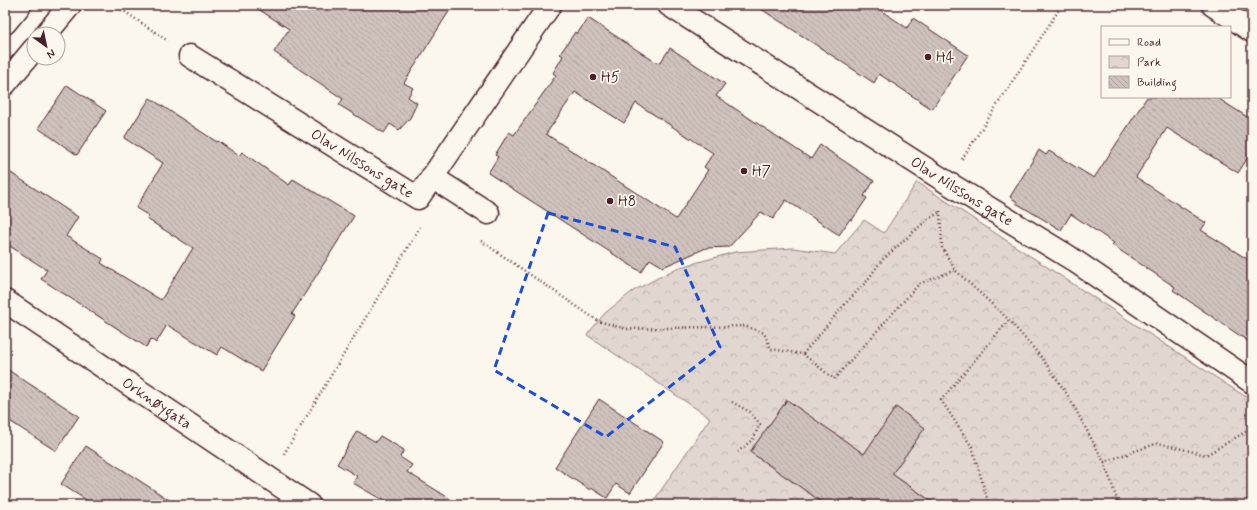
<svg xmlns="http://www.w3.org/2000/svg" width="1257" height="510" font-family="Mynerve,sans-serif">
  <defs>
    <pattern id="park-crowns" width="20" height="18" patternUnits="userSpaceOnUse"><rect width="20" height="18" fill="#e2d7d0"/><path d="M2 6a3 3 0 1 1 6 0M12 15a3 3 0 1 1 6 0" fill="none" stroke="#c3b8b3"/></pattern>
    <pattern id="building-back-hatch" width="6" height="6" patternUnits="userSpaceOnUse"><rect width="6" height="6" fill="#cfc2bc"/><path d="M-1 5l2 2M0 0l6 6M5-1l2 2" fill="none" stroke="#b3a6a2"/></pattern>
  </defs>
  <rect width="100%" height="100%" fill="#fbf7ec"/>
  <filter id="ink" filterUnits="userSpaceOnUse"><feTurbulence type="fractalNoise" baseFrequency=".025" numOctaves="2"/><feDisplacementMap in="SourceGraphic" scale="8" xChannelSelector="R" yChannelSelector="G"/><feConvolveMatrix kernelMatrix="1 2 1 2 8 2 1 2 1" color-interpolation-filters="sRGB"/></filter>
  <g filter="url(#ink)">
    <path fill="url(#park-crowns)" stroke="#967b7e" d="M 917,182 L 1252,401 L 1252,505 L 651,505 L 710,418 L 587,335 L 605,313 L 633,291 L 677,268 L 735,252 L 793,248 L 835,254 L 864,220 L 884,233 Z"/>
    <g fill="url(#building-back-hatch)" stroke="#4a1f2b" fill-rule="evenodd">
      <path d="M 252,5 L 453,5 L 404,83 L 413,88 L 408,97 L 417,103 L 410,118 L 399,130 L 390,124 L 384,133 L 339,105 L 343,99 L 274,52 L 289,29 Z"/>
      <path d="M 755,5 L 873,5 L 907,28 L 913,18 L 968,55 L 932,109 L 879,74 L 874,83 Z"/>
      <path d="M 588,18 L 657,63 L 658,62 L 660,63 L 670,48 L 725,84 L 716,96 L 811,159 L 820,145 L 874,181 L 864,196 L 867,198 L 852,220 L 850,219 L 839,235 L 786,200 L 773,219 L 761,212 L 729,247 L 706,248 L 663,267 L 650,259 L 641,272 L 488,173 L 498,157 L 495,155 L 509,132 L 514,135 L 556,75 L 553,73 L 563,56 L 560,54 L 575,32 L 577,34 ZM 575,92 L 624,123 L 636,103 L 713,153 L 704,167 L 708,170 L 676,219 L 546,134 Z"/>
      <path d="M 67,85 L 106,111 L 77,155 L 38,128 Z"/>
      <path d="M 1147,97 L 1216,97 L 1252,120 L 1252,151 L 1238,173 L 1167,128 L 1136,177 L 1206,223 L 1201,230 L 1252,262 L 1252,344 L 1173,290 L 1175,287 L 1112,245 L 1114,243 L 1071,214 L 1061,230 L 1016,203 L 1017,202 L 1010,197 L 1039,150 L 1046,155 L 1049,151 L 1094,178 Z"/>
      <path d="M 150,98 L 217,142 L 218,141 L 239,156 L 242,152 L 289,185 L 293,179 L 354,216 L 292,314 L 295,316 L 261,371 L 222,347 L 217,355 L 167,325 L 156,343 L 151,339 L 146,347 L 41,279 L 47,270 L 5,243 L 5,169 L 78,217 L 66,236 L 103,259 L 101,263 L 161,300 L 193,248 L 147,219 L 149,216 L 136,208 L 163,163 L 124,138 Z"/>
      <path d="M 5,368 L 79,416 L 56,451 L 5,418 Z"/>
      <path d="M 599,399 L 664,442 L 630,493 L 616,484 L 607,498 L 591,488 L 590,490 L 555,467 Z"/>
      <path d="M 787,400 L 864,454 L 896,407 L 925,428 L 892,474 L 937,505 L 826,505 L 750,452 Z"/>
      <path d="M 357,431 L 376,442 L 380,436 L 404,450 L 400,457 L 412,465 L 407,472 L 460,505 L 391,505 L 353,483 L 357,476 L 337,464 Z"/>
      <path d="M 86,446 L 177,505 L 94,505 L 61,484 Z"/>
    </g>
    <g fill="none" stroke-linecap="round" stroke-linejoin="round">
      <g stroke="#4a1f2b" stroke-width="25">
        <g id="minor">
          <path id="s1" d="M 669,5 L 948,183 L 1069,257 L 1252,382"/>
          <path d="M 1213,5 L 1252,31"/>
          <path id="s2" d="M 190,56 L 418,198 L 550,5"/>
          <path d="M 432,177 L 488,213"/>
          <path id="s3" d="M 5,301 L 309,505"/>
        </g>
      </g>
      <g stroke="#4a1f2b" stroke-width="25">
        <g id="major">
          <path d="M 5,23 L 20,5"/>
          <path d="M 46,34 L 70,5"/>
          <path d="M 5,84 L 34,49"/>
        </g>
      </g>
      <g stroke="#4a1f2b" stroke-width="2.5" stroke-dasharray="1 3" stroke-linecap="butt">
        <path d="M 115,5 L 168,41"/>
        <path d="M 962,159 L 1062,5"/>
        <path d="M 940,211 L 942,247 L 955,270 L 1009,320 L 1042,358 L 1067,394 L 1104,462 L 1119,505"/>
        <path d="M 481,241 L 598,321 L 627,329 L 745,326 L 764,333 L 771,349 L 803,354 L 834,379 L 919,284 L 955,270"/>
        <path d="M 803,354 L 845,304 L 867,281 L 881,261 L 928,219 L 939,213"/>
        <path d="M 732,402 L 750,412 L 760,424 L 753,439 L 738,452"/>
        <path d="M 284,454 L 420,227"/>
        <path d="M 1104,462 L 1158,443 L 1206,455 L 1252,428"/>
        <path d="M 246,505 L 250,499"/>
        <path d="M 989,505 L 972,447 L 941,400 L 1009,320"/>
      </g>
      <use href="#minor" stroke="#fbf7ec" stroke-width="22"/>
      <use href="#major" stroke="#fbf7ec" stroke-width="22"/>
    </g>
  </g>
  <path fill="none" stroke="#1d4ed8" stroke-width="3" stroke-dasharray="8 5" stroke-linejoin="round" d="M 548,213 L 675,247 L 720,347 L 606,437 L 494,370 Z"/>
  <g fill="#4a1f2b" stroke="#fbf7ec" stroke-width="1.5">
    <circle cx="928" cy="57" r="4"/>
    <circle cx="593" cy="77" r="4"/>
    <circle cx="744" cy="171" r="4"/>
    <circle cx="610" cy="201" r="4"/>
  </g>
  <g text-anchor="middle" stroke-width="3.5" stroke-linejoin="round" paint-order="stroke">
    <g font-size="15" fill="#4a1f2b" stroke="#fbf7ec" text-anchor="start">
      <text x="936" y="62">H4</text>
      <text x="601" y="82">H5</text>
      <text x="752" y="176">H7</text>
      <text x="618" y="206">H8</text>
    </g>
    <g font-size="15" fill="#4a1f2b" stroke="#fbf7ec">
      <text dy="5" stroke="none"><textPath href="#s2" startOffset="203">Olav Nilssons gate</textPath></text>
      <text dy="5" stroke="none"><textPath href="#s1" startOffset="347">Olav Nilssons gate</textPath></text>
      <text dy="5" stroke="none"><textPath href="#s3" startOffset="183">Orknøygata</textPath></text>
    </g>
  </g>
  <rect width="1257" height="510" fill="none" stroke="#fbf7ec" stroke-width="20"/>
  <rect x="10" y="10" width="1237" height="490" fill="none" stroke="#4a1f2b" stroke-width="1.5" filter="url(#ink)"/>
  <rect x="1101" y="26" width="130" height="72" fill="#fbf7ec" stroke="#b4a19f"/>
  <rect x="1109" y="39" width="20" height="6" fill="#fbf7ec" stroke="#b4a19f"/>
  <text x="1137" y="46" font-size="12" fill="#4a1f2b">Road</text>
  <rect x="1109" y="56" width="20" height="12" fill="url(#park-crowns)" stroke="#b4a19f"/>
  <text x="1137" y="66" font-size="12" fill="#4a1f2b">Park</text>
  <rect x="1109" y="76" width="20" height="12" fill="url(#building-back-hatch)" stroke="#b4a19f"/>
  <text x="1137" y="86" font-size="12" fill="#4a1f2b">Building</text>
  <g transform="translate(46 46) rotate(147)"><circle r="19" fill="#fbf7ec" stroke="#b4a19f"/>
  <path d="M0-3L7 15L0 10L-7 15Z" fill="#4a1f2b"/>
  <text y="-6" font-size="11" font-weight="bold" text-anchor="middle" fill="#4a1f2b">N</text>
  </g>
</svg>
